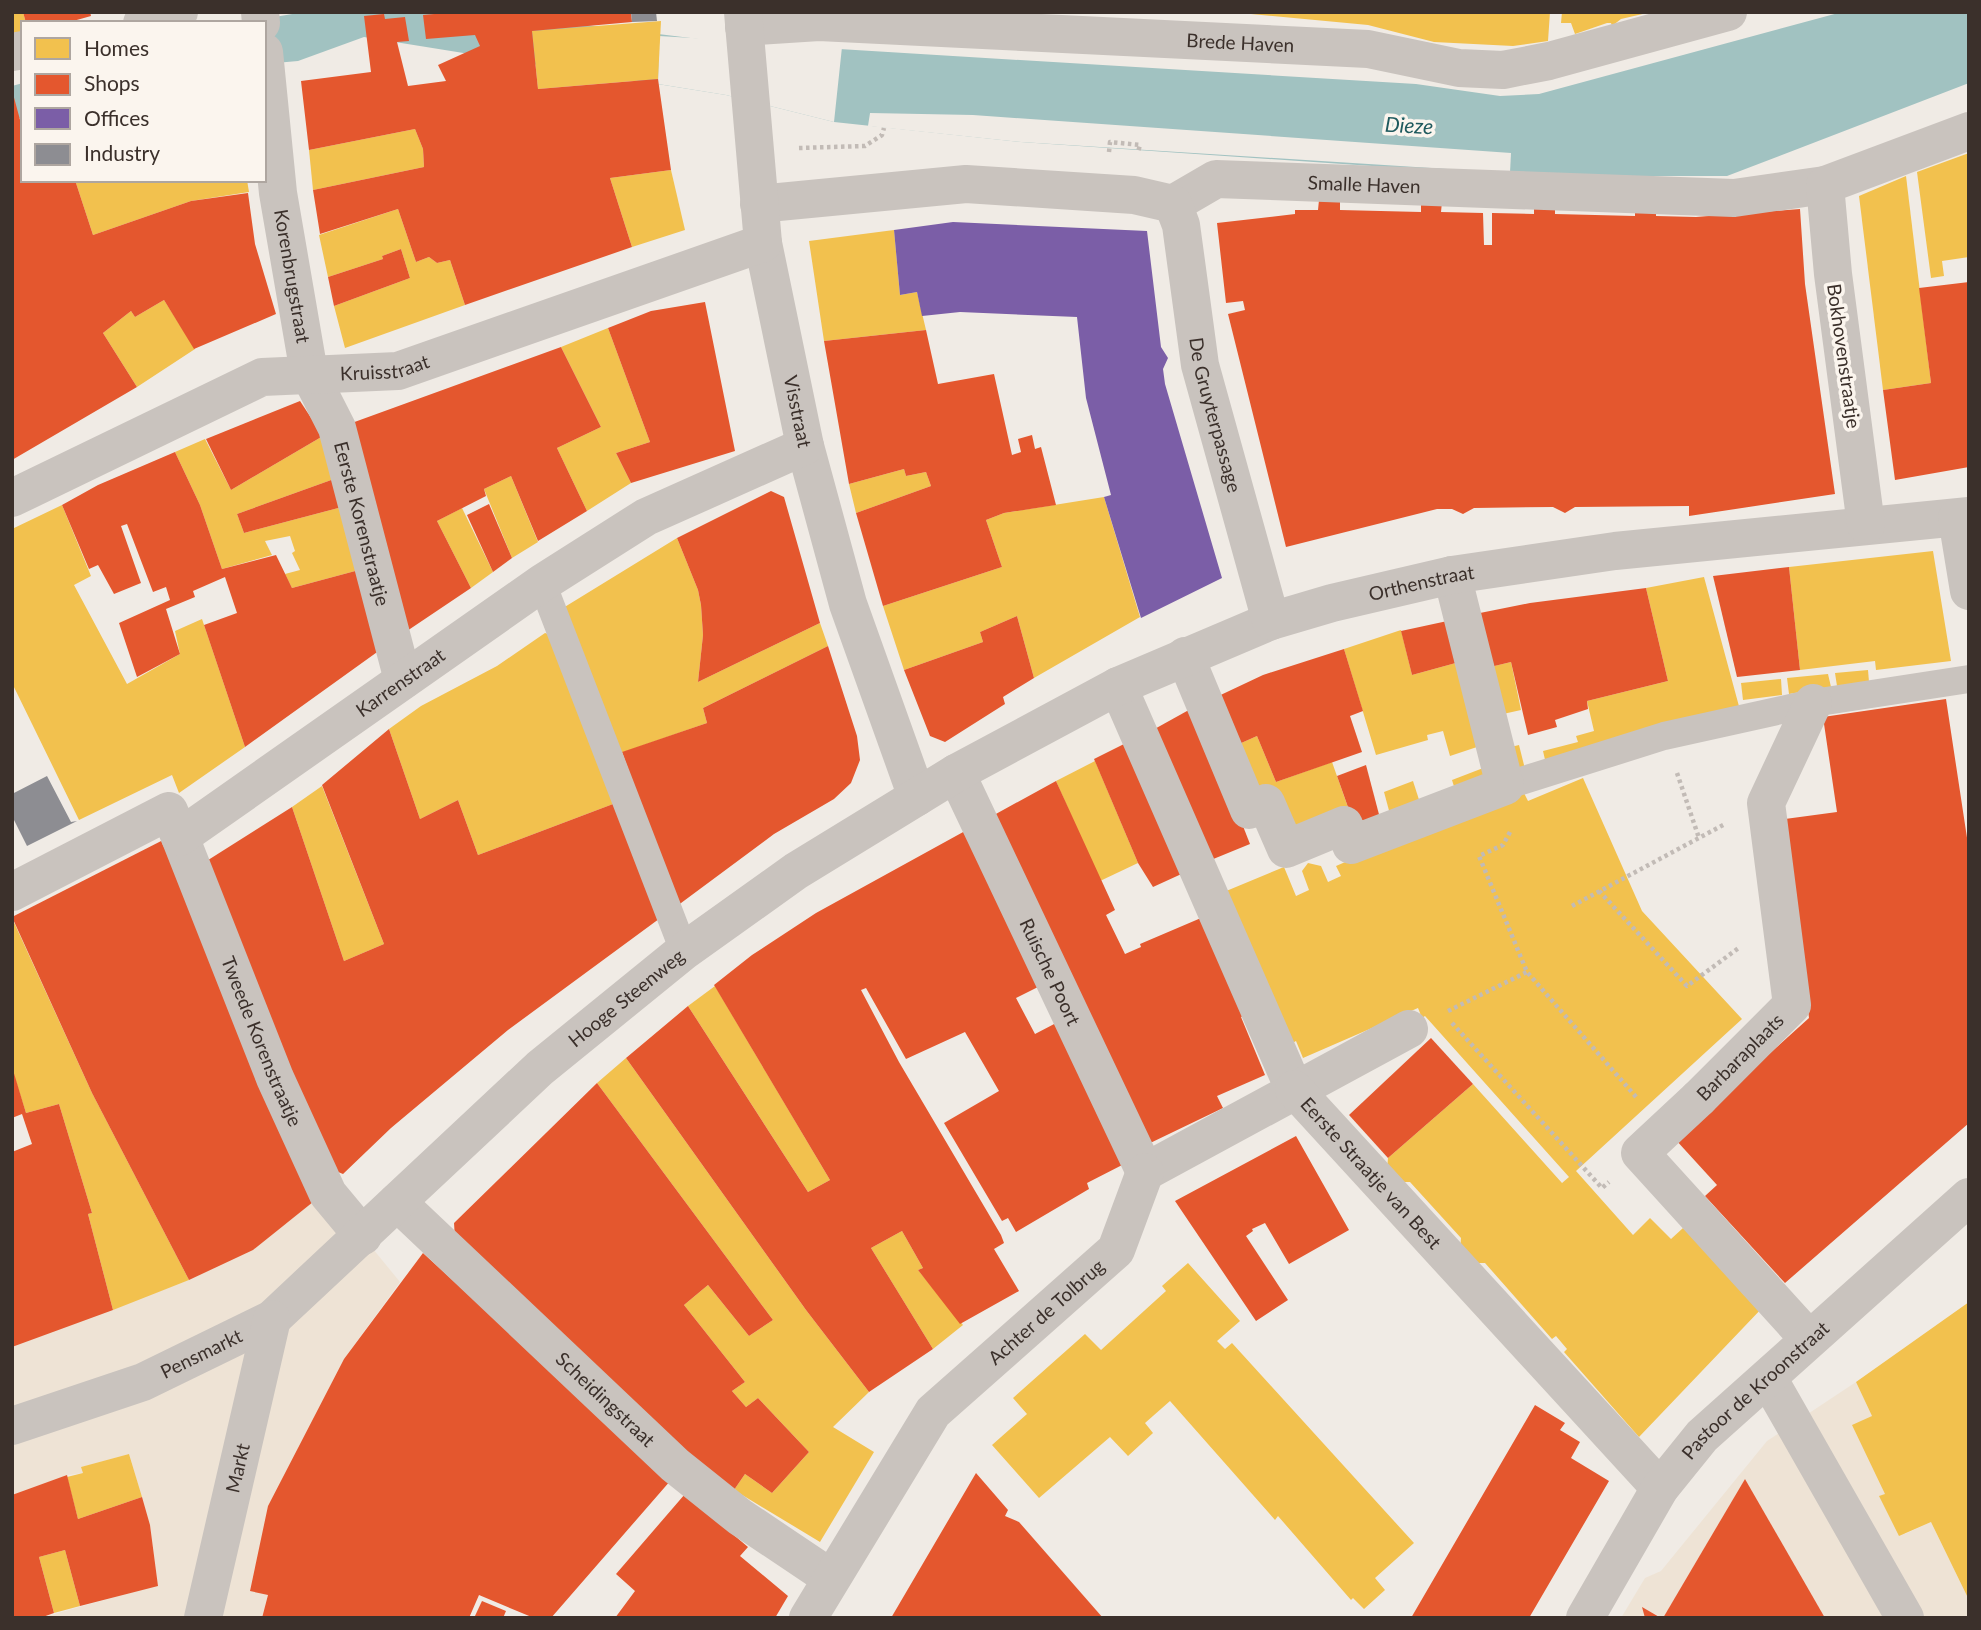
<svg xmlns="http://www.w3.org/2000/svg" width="1981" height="1630" font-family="Lato,sans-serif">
  <rect width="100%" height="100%" fill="#f0ebe5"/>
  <g fill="#eee3d5">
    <path d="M 328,1194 L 400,1282 L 344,1359 L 269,1506 L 250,1590 L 268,1595 L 262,1618 L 40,1618 L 158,1585 L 150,1525 L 129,1454 L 82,1467 L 83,1473 L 68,1475 L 12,1495 L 12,1347 L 189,1280 L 252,1249 L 318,1198 Z"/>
    <path d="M 1856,1382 L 1872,1416 L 1853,1426 L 1905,1534 L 1931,1522 L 1969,1600 L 1969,1618 L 1825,1618 L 1745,1479 L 1663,1618 L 1643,1608 L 1645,1618 L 1621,1618 L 1645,1578 L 1661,1571 L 1767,1441 Z"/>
  </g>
  <g fill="#a1c2c1">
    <path d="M 304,12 L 479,12 L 723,42 L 1416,84 L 1500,96 L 1539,94 L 1842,12 L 1969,12 L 1969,83 L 1727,176 L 1517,176 L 1021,142 L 834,122 L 726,95 L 364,37 L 298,61 L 264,64 L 264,23 L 240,23 Z"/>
    <path d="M 23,83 L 23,117 L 12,120 L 12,86 Z"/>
  </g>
  <g fill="#f0ebe5">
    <path d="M 659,36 L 842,47 L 834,122 L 726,95 L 658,84 Z"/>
    <path d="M 870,113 L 973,115 L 1511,153 L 1510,173 L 1021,142 L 868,126 Z"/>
  </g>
  <g fill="#f2c14e">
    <path d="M 12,12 L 23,12 L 26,23 L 23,23 L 23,35 L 12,38 Z"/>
    <path d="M 1230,12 L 1550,12 L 1548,41 L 1513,46 L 1434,42 L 1368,25 Z"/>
    <path d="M 1562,12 L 1647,12 L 1647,13 L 1621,19 L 1612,26 L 1611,23 L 1607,23 L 1575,34 L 1571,23 L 1561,23 Z"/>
    <path d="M 661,21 L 658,79 L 538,89 L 532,31 Z"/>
    <path d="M 415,129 L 423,149 L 424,167 L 313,190 L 309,150 Z"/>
    <path d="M 1969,153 L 1969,257 L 1942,261 L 1944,276 L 1931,278 L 1917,172 Z"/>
    <path d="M 671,170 L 685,230 L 632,247 L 610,178 Z"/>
    <path d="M 1906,176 L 1931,383 L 1883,390 L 1859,196 Z"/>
    <path d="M 75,180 L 247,180 L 249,192 L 191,201 L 93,235 Z"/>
    <path d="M 398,209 L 416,262 L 429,257 L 437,263 L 450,260 L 465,305 L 345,348 L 334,306 L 410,278 L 401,249 L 382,256 L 383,259 L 328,277 L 319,235 Z"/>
    <path d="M 894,230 L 900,295 L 917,292 L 926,330 L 824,341 L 809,241 Z"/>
    <path d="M 164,300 L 195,349 L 137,387 L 103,333 L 131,311 L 135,317 Z"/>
    <path d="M 608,328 L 650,442 L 616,453 L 631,483 L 587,511 L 557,448 L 601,427 L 561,347 Z"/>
    <path d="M 323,436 L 334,479 L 237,514 L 244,533 L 342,507 L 359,570 L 292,588 L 285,574 L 300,570 L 292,553 L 295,551 L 290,536 L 265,541 L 272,555 L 222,569 L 200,505 L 175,452 L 205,439 L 231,490 Z"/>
    <path d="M 904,469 L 906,476 L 926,472 L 931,486 L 856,513 L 849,484 Z"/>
    <path d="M 511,476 L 538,542 L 512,558 L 484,489 Z"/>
    <path d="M 1104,497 L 1140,617 L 1034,678 L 1017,616 L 980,632 L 983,642 L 904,670 L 883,606 L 1002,567 L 986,520 L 1004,513 Z"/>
    <path d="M 62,505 L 91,576 L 74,585 L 127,684 L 180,654 L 175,631 L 202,619 L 245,747 L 179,793 L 172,775 L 79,820 L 12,683 L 12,529 Z"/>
    <path d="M 462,508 L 493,572 L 471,588 L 437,521 Z"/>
    <path d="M 677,538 L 698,590 L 701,605 L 703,635 L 698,682 L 820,623 L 828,646 L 703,708 L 707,723 L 621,753 L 563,608 Z"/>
    <path d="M 1933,551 L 1951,661 L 1876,670 L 1875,661 L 1800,670 L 1789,567 Z"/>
    <path d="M 1704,577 L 1740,710 L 1546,764 L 1543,751 L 1578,742 L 1576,736 L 1594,731 L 1587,701 L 1668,681 L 1646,588 Z"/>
    <path d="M 1401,630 L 1412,675 L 1463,661 L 1486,744 L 1450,756 L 1443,731 L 1427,735 L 1428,740 L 1376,755 L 1344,649 Z"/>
    <path d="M 545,633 L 558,637 L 621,801 L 478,855 L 458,800 L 420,819 L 389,729 L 421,706 L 497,666 Z"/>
    <path d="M 1511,662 L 1521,710 L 1494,716 L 1482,669 Z"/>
    <path d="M 1868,670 L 1869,682 L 1837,686 L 1835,673 Z"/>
    <path d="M 1828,674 L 1831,687 L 1789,694 L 1787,678 Z"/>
    <path d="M 1781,679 L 1782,695 L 1743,700 L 1741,683 Z"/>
    <path d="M 1257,736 L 1276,782 L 1332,762 L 1350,813 L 1290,838 L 1249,795 L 1230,748 Z"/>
    <path d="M 1519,745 L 1525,769 L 1509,773 L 1503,749 Z"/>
    <path d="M 1095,761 L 1138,863 L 1100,881 L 1056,781 Z"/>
    <path d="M 1491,765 L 1495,777 L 1456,793 L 1452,780 Z"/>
    <path d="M 1583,778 L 1642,911 L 1742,1019 L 1576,1171 L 1633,1235 L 1650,1218 L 1671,1239 L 1683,1228 L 1764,1306 L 1639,1437 L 1564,1352 L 1567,1349 L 1556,1336 L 1552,1339 L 1485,1263 L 1470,1263 L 1460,1252 L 1461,1238 L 1410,1182 L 1396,1182 L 1387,1170 L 1388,1158 L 1473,1084 L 1562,1183 L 1569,1177 L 1425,1016 L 1422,1018 L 1418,1008 L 1303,1058 L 1296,1041 L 1287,1046 L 1219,894 L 1284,867 L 1296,896 L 1309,890 L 1302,871 L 1308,863 L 1321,866 L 1328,882 L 1341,876 L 1336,866 L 1468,809 L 1524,793 L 1528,801 Z"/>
    <path d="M 1413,781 L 1421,806 L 1391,818 L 1384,792 Z"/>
    <path d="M 322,786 L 384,944 L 344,961 L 292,807 Z"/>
    <path d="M 12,918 L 92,1093 L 189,1280 L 113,1310 L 88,1214 L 92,1213 L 59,1104 L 26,1113 L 12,1069 Z"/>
    <path d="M 715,986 L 830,1180 L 808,1192 L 688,1006 Z"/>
    <path d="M 626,1058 L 806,1310 L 869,1392 L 833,1427 L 874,1452 L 820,1542 L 734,1490 L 745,1474 L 772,1493 L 809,1452 L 758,1398 L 746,1407 L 732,1391 L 745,1382 L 684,1305 L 708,1285 L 749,1336 L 773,1320 L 597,1083 Z"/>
    <path d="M 902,1231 L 923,1268 L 918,1270 L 963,1325 L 933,1349 L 871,1248 Z"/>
    <path d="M 1188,1263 L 1240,1321 L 1217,1341 L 1225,1349 L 1232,1343 L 1414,1543 L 1375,1578 L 1385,1590 L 1364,1609 L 1353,1598 L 1351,1600 L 1278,1516 L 1275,1520 L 1170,1401 L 1145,1423 L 1153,1433 L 1128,1456 L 1110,1437 L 1039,1498 L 992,1445 L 1027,1414 L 1013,1398 L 1085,1334 L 1101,1350 L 1166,1291 L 1162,1286 Z"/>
    <path d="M 1969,1302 L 1969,1600 L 1931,1522 L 1899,1536 L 1879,1496 L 1885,1494 L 1852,1425 L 1872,1416 L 1856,1382 Z"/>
    <path d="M 129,1454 L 142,1497 L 78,1519 L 67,1477 L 83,1473 L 81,1467 Z"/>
    <path d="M 65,1550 L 80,1606 L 54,1613 L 39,1557 Z"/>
  </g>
  <g fill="#e4572e">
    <path d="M 23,12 L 90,12 L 91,16 L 66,23 L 26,23 Z"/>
    <path d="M 456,12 L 631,12 L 632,22 L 532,31 L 538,89 L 658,79 L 671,170 L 610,178 L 632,247 L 465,305 L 450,260 L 437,263 L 429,257 L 416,262 L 398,209 L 320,234 L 313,190 L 424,167 L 423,149 L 415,129 L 309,150 L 301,81 L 371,72 L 364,16 L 384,14 L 385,19 L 405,17 L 409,41 L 397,42 L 408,86 L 446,81 L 438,65 L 480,46 L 475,35 L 426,39 L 423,15 Z"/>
    <path d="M 12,90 L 23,131 L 23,180 L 75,180 L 93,235 L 191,201 L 248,193 L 255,244 L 276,314 L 194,349 L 164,300 L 135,317 L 131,311 L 103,333 L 137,387 L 12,460 Z"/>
    <path d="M 1319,200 L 1340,200 L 1340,210 L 1421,212 L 1421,201 L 1442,202 L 1441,212 L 1483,213 L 1484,245 L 1492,245 L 1492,213 L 1534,214 L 1534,203 L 1555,204 L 1555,214 L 1635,216 L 1635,205 L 1656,205 L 1656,216 L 1696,217 L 1800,209 L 1805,284 L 1835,494 L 1689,516 L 1689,506 L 1575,507 L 1565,513 L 1553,507 L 1474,508 L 1463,514 L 1452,509 L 1437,509 L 1286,547 L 1228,314 L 1245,310 L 1243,301 L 1226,303 L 1217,223 L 1295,214 L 1295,210 L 1318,210 Z"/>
    <path d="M 401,249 L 410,278 L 334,306 L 328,277 L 383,259 L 382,256 Z"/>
    <path d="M 1969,282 L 1969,467 L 1895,480 L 1883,390 L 1931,383 L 1919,288 Z"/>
    <path d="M 705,302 L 735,451 L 631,483 L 616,453 L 650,442 L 608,328 L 651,311 Z"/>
    <path d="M 926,330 L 938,384 L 994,374 L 1012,455 L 1021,452 L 1018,439 L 1032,435 L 1035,449 L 1041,447 L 1056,505 L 1004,513 L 986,520 L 1002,567 L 883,606 L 856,513 L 931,486 L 926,472 L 906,476 L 904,469 L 849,484 L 824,341 Z"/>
    <path d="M 561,347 L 601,427 L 557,448 L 587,511 L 538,541 L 511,476 L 484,489 L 486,496 L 437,521 L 471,588 L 404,633 L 349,424 Z"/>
    <path d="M 300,401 L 323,436 L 231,490 L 206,439 Z"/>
    <path d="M 175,452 L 200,505 L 222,569 L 276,555 L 292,588 L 359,570 L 380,650 L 245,747 L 204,625 L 237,613 L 225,577 L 193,591 L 195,597 L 166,609 L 180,654 L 137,677 L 119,623 L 170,600 L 166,587 L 153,592 L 127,524 L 121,526 L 141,583 L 114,594 L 98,565 L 89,569 L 62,505 L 98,485 Z"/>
    <path d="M 334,479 L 342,507 L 244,533 L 237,514 Z"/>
    <path d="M 771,491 L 784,497 L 820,623 L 698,682 L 703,635 L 701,605 L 698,590 L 677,538 Z"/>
    <path d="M 489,504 L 512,558 L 493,572 L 467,515 Z"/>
    <path d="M 1789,567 L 1800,670 L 1737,677 L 1713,576 Z"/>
    <path d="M 1646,588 L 1668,681 L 1587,701 L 1588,709 L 1555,720 L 1557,727 L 1528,735 L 1511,662 L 1482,669 L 1470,615 L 1530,603 Z"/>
    <path d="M 1017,616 L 1034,678 L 1003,697 L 1005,704 L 945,742 L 930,736 L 904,670 L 983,642 L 980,632 Z"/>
    <path d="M 1452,620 L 1463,661 L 1412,675 L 1401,631 Z"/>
    <path d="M 828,646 L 857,736 L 860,760 L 851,783 L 834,799 L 774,834 L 677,906 L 622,752 L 707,723 L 703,708 Z"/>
    <path d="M 1344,649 L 1363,711 L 1350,716 L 1362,752 L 1276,782 L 1257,736 L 1230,748 L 1210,700 L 1263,675 Z"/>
    <path d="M 1946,699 L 1969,851 L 1969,1123 L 1785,1283 L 1705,1196 L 1717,1185 L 1675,1139 L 1809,1018 L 1785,819 L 1837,812 L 1823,717 Z"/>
    <path d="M 1196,706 L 1250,844 L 1206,862 L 1151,731 Z"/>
    <path d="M 389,729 L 420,819 L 458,800 L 478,855 L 621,801 L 663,916 L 508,1030 L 391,1128 L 343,1174 L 326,1167 L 205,862 L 292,807 L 344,961 L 384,944 L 322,785 Z"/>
    <path d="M 1132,740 L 1188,871 L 1153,887 L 1138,863 L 1094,759 Z"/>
    <path d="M 1366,765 L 1381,822 L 1354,824 L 1337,776 Z"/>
    <path d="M 1056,781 L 1115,910 L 1106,915 L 1125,954 L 1141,947 L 1140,944 L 1208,915 L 1249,1014 L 1241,1017 L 1265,1075 L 1217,1096 L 1223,1108 L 1144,1146 L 985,820 Z"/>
    <path d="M 965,831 L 1040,986 L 1016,998 L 1035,1034 L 1058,1022 L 1128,1162 L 1087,1183 L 1089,1189 L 1016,1232 L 1008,1218 L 1002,1221 L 944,1123 L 999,1091 L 965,1032 L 906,1059 L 866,988 L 861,990 L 899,1062 L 1001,1235 L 1004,1243 L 994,1249 L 1019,1291 L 960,1324 L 918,1270 L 923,1268 L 902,1231 L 871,1248 L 933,1349 L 869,1392 L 806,1310 L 626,1058 L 688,1006 L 808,1192 L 830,1180 L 714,985 L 752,955 L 816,913 Z"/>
    <path d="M 169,837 L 318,1198 L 253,1250 L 189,1280 L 92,1093 L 12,917 Z"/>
    <path d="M 1431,1038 L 1473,1084 L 1388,1158 L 1349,1115 Z"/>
    <path d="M 13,1070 L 26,1113 L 59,1104 L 92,1213 L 88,1214 L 113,1310 L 12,1347 L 12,1152 L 32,1144 L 22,1114 L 12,1118 Z"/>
    <path d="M 597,1083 L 773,1320 L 749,1336 L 708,1285 L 684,1305 L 745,1382 L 732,1391 L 746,1407 L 758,1398 L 809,1452 L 772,1493 L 745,1474 L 734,1490 L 685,1454 L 455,1238 L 454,1223 Z"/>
    <path d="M 1296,1136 L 1349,1230 L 1289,1264 L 1265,1223 L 1252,1229 L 1253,1231 L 1246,1236 L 1288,1300 L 1256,1321 L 1175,1201 Z"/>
    <path d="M 423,1253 L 671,1480 L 551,1618 L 534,1618 L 479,1595 L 469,1618 L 262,1618 L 268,1595 L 250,1591 L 268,1506 L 344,1359 Z"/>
    <path d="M 1535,1405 L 1565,1423 L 1560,1430 L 1580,1442 L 1571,1458 L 1609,1481 L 1529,1618 L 1411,1618 Z"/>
    <path d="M 976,1473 L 1008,1510 L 1005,1516 L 1019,1522 L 1103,1618 L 891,1618 Z"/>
    <path d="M 67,1475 L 78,1519 L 142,1497 L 150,1525 L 158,1586 L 80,1606 L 65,1550 L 39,1557 L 54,1613 L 40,1618 L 12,1618 L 12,1495 Z"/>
    <path d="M 1745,1479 L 1825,1618 L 1663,1618 L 1706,1545 Z"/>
    <path d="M 685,1494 L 748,1547 L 740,1556 L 788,1596 L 775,1618 L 615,1618 L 635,1591 L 616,1574 Z"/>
    <path d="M 482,1601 L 506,1611 L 503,1618 L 474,1618 Z"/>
    <path d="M 1642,1607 L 1661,1618 L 1645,1618 Z"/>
  </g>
  <path fill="#7b5ea7" d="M 953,222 L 1147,231 L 1161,347 L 1168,358 L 1163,369 L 1165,384 L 1222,578 L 1141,618 L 1104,497 L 1111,495 L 1086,398 L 1077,317 L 960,312 L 922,316 L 917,292 L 900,295 L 894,230 Z"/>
  <g fill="#8d8d92">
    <path d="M 631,12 L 656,12 L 657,21 L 632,22 Z"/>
    <path d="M 47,776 L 71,822 L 77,821 L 27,846 L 12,816 L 12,794 Z"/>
  </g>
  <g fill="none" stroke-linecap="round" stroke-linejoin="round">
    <g stroke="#c2bbb6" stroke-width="4.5" stroke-dasharray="3.5 3.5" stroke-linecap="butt">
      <path d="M 799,148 L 865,146 L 882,135 L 884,128"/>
      <path d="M 1109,152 L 1110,142 L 1140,145 L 1138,152"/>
      <path d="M 1677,773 L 1699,838"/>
      <path d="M 1510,832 L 1503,845 L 1479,856 L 1527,972 L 1637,1098"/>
      <path d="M 1599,891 L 1687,986 L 1740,947"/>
      <path d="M 1572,906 L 1725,824"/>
      <path d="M 1448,1011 L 1527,972"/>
      <path d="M 1452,1023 L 1602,1188 L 1609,1182"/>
    </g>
    <g stroke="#c9c3be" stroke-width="28">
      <path d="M 542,583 L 684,951"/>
      <path d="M 1505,786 L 1664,736 L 1813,703 L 1969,679"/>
    </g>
    <g stroke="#c9c3be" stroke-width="38">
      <path d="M 260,12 L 261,23"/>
      <path id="s1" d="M 264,52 L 278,193 L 309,373 L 337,428 L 403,680"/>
      <path id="s2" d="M 1173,204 L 1216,179 L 1734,198 L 1825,185"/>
      <path id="s3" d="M 763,243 L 805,446 L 848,604 L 917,797"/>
      <path d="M 1185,656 L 1249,810 L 1266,803 L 1286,849 L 1344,825 L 1351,845 L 1505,786 L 1452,575"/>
      <path d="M 1118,686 L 1294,1089"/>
      <path id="s4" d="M 956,773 L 1145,1172 L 1409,1029"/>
      <path id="s5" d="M 180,837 L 275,1078 L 328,1194 L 363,1236"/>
      <path id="s6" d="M 12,892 L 169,811 L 180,837 L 542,583 L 646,517 L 805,446"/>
      <path id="s7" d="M 1699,1098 L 1792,1005 L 1766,803 L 1813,703"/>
      <path id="s8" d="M 397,1202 L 675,1465 L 740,1517 L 831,1578"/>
      <path d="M 1768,1378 L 1905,1618"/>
      <path id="s9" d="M 12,1426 L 143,1382 L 272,1319 L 540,1068 L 684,951 L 796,871 L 956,773 L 1118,686 L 1271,621"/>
      <path id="s10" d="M 203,1618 L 272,1319"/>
    </g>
    <g stroke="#c9c3be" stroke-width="38">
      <path d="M 142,23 L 179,12"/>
      <path id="s11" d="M 744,27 L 819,22 L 1368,49 L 1459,68 L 1503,70 L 1549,61 L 1728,12"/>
      <path d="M 12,52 L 23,50"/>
      <path id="s12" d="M 759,204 L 966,184 L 1134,195 L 1173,204 L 1181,225 L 1200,365 L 1271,621 L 1332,603 L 1452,575 L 1615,551 L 1969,516"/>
      <path id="s13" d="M 12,498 L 262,377 L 398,371 L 763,243 L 743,12"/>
      <path d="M 1957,518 L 1969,591"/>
      <path d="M 1866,525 L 1833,274 L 1825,185 L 1969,131"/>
      <path id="s14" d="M 1294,1089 L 1660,1488"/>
      <path d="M 1699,1098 L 1640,1153 L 1809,1339"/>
      <path id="s15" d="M 808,1618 L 933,1412 L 1116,1250 L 1145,1172"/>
      <path id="s16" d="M 1585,1618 L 1660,1488 L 1702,1436 L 1969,1197"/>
    </g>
  </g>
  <g text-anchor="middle" stroke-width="7" stroke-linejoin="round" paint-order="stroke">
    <g font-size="19" fill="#3b302b" stroke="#fbf5ee">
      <text dy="7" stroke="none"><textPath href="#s11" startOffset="497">Brede Haven</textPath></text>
      <text dy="7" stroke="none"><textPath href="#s2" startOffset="198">Smalle Haven</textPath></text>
      <text dy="7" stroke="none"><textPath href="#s1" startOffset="226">Korenbrugstraat</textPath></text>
      <text transform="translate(1844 356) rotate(82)" y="7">Bokhovenstraatje</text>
      <text dy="7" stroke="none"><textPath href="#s13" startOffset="401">Kruisstraat</textPath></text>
      <text dy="7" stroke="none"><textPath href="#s3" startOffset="172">Visstraat</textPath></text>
      <text dy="7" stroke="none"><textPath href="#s12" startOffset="632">De Gruyterpassage</textPath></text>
      <text dy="7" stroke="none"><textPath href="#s1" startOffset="485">Eerste Korenstraatje</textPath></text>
      <text dy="7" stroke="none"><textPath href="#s12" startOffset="1001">Orthenstraat</textPath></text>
      <text dy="7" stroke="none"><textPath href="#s6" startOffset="474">Karrenstraat</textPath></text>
      <text dy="7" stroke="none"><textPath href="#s4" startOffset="220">Ruische Poort</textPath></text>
      <text dy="7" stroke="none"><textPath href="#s9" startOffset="760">Hooge Steenweg</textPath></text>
      <text dy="7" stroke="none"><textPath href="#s5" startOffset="220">Tweede Korenstraatje</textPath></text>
      <text dy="7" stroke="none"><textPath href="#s7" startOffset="58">Barbaraplaats</textPath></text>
      <text dy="7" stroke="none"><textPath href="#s14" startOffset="114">Eerste Straatje van Best</textPath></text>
      <text dy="7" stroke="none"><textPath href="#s15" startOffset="392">Achter de Tolbrug</textPath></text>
      <text dy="7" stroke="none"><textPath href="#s9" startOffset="203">Pensmarkt</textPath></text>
      <text dy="7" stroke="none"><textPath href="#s16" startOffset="287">Pastoor de Kroonstraat</textPath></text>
      <text dy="7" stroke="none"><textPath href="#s8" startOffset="287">Scheidingstraat</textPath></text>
      <text dy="7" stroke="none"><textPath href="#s10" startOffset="154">Markt</textPath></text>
    </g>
    <g font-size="21" font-style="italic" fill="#1f5a5e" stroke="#fbf5ee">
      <text transform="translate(1409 126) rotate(3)" y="7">Dieze</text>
    </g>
  </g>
  <rect width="1981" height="1630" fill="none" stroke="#3b302b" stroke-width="28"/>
  <rect x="21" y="21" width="245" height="161" fill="#fbf5ee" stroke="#aea6a0" stroke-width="2"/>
  <rect x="35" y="38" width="35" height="21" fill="#f2c14e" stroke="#aea6a0" stroke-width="2"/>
  <text x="84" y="56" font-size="21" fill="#3b302b">Homes</text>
  <rect x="35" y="74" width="35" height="21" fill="#e4572e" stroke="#aea6a0" stroke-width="2"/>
  <text x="84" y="91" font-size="21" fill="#3b302b">Shops</text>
  <rect x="35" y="108" width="35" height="21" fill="#7b5ea7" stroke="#aea6a0" stroke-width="2"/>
  <text x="84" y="126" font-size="21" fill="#3b302b">Offices</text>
  <rect x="35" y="144" width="35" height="21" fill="#8d8d92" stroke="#aea6a0" stroke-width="2"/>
  <text x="84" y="161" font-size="21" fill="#3b302b">Industry</text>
</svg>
